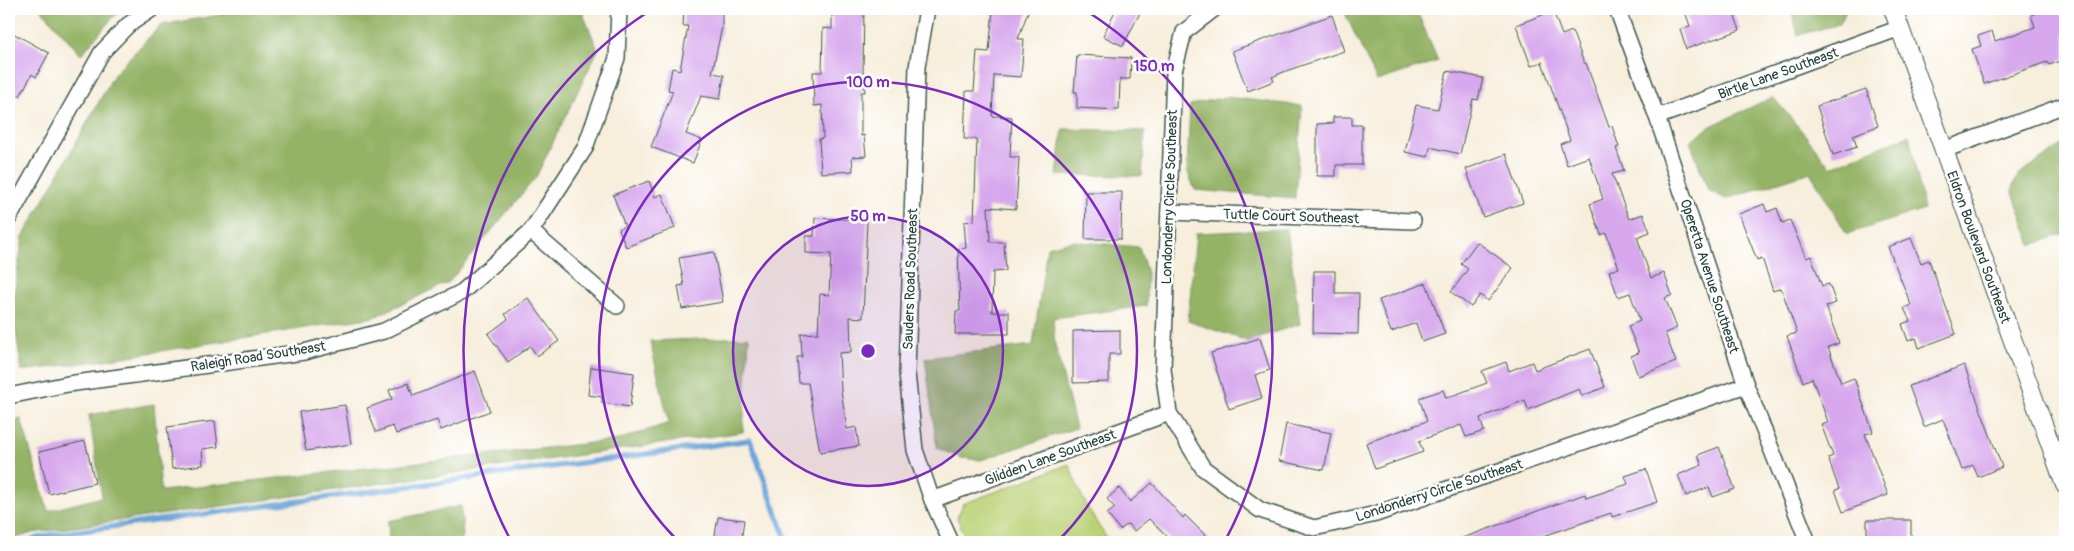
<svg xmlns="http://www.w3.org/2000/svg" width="2074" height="551" font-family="Pangolin,sans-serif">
  <rect width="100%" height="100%" fill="#fff"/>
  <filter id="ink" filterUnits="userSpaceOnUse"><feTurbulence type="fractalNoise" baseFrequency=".02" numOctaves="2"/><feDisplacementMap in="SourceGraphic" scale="10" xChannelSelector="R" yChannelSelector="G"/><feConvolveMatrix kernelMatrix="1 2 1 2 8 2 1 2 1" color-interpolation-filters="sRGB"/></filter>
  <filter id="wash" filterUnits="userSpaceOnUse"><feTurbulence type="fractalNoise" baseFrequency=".0096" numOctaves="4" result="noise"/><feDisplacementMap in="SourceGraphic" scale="20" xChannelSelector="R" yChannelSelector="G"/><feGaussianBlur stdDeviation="1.12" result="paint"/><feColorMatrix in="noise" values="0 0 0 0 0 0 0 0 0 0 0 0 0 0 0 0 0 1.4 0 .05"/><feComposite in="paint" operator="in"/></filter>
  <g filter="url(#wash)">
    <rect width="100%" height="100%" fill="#f7eedc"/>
    <path fill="#bbd175" stroke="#6d8754" d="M 1069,464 C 1079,493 1092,518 1110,542 L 967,542 L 957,518 L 963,504 Z"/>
    <g fill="#94b366" stroke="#5a784d">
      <path d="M 41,9 L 126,9 L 113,17 L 81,55 Z"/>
      <path d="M 254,9 L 581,9 L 598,50 L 536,177 L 449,282 L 374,317 L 98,361 L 22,371 L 12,306 L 23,237 L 115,73 L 161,25 Z"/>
      <path d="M 1343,9 L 1416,9 L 1438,61 L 1377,81 Z"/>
      <path d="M 1791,9 L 1847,9 L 1840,24 L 1798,35 Z"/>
      <path d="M 1226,97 L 1302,106 L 1295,198 L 1195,190 L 1187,170 L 1190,105 Z"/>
      <path d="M 1773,97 L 1806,136 L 1830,167 L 1909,135 L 1924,209 L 1847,234 L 1810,172 L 1726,199 L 1708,190 L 1690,141 L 1711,126 Z"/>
      <path d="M 1063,129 L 1145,131 L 1142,176 L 1057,175 Z"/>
      <path d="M 2065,143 L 2065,233 L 2032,245 L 2012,190 L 2018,175 Z"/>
      <path d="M 1287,229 L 1300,324 L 1247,341 L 1188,321 L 1196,233 Z"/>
      <path d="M 1072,241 L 1139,247 L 1147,273 L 1146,306 L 1053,318 L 1055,345 L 1076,428 L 981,460 L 961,458 L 937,448 L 925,358 L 1033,345 L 1047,247 Z"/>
      <path d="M 749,337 L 743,432 L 32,533 L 9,540 L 9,421 L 21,419 L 48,511 L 102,497 L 89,415 L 154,404 L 161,491 L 618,440 L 669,423 L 650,341 Z"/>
      <path d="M 461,506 L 463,537 L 458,542 L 389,542 L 388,521 Z"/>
    </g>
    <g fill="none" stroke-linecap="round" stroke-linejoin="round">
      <path stroke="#69a4d9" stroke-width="5.5" d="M 24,542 L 51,535 L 750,440 L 787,542"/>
    </g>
    <g id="blocks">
      <g fill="#d7a8ed">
        <path d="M 684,9 L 722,9 L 722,27 L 712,73 L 724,75 L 720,99 L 701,96 L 686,134 L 702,140 L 693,163 L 651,147 L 673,91 L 668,90 L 672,68 L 680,70 L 688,26 L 683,26 Z"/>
        <path d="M 832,9 L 864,9 L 863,71 L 865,92 L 861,92 L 861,136 L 864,135 L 866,156 L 852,157 L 853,171 L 821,173 L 819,139 L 823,138 L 822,105 L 814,106 L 813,72 L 822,72 L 823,28 L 832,29 Z"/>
        <path d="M 993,9 L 1029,9 L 1018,39 L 1024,39 L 1021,77 L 994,75 L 992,116 L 1012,117 L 1010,157 L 1019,157 L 1016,209 L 988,207 L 990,242 L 1004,242 L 1006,271 L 993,272 L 992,312 L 1009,312 L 1009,334 L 955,334 L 956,311 L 960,311 L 958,249 L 966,248 L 964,222 L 974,221 L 977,139 L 964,139 L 966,91 L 974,91 L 977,51 L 989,52 Z"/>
        <path d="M 1116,9 L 1142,9 L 1123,46 L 1103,36 Z"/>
        <path d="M 1684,9 L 1732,9 L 1740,30 L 1686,49 L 1680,29 L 1690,26 Z"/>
        <path d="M 2048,9 L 2065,9 L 2065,59 L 2049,65 L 2047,62 L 1984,84 L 1972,49 L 1981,46 L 1978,36 L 1992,31 L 1995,41 L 2035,27 L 2031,15 Z"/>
        <path d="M 1553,11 L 1562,35 L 1572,31 L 1584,63 L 1586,63 L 1609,127 L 1612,126 L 1619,147 L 1616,148 L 1624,171 L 1612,174 L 1629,219 L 1643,214 L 1650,232 L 1637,237 L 1651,278 L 1664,273 L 1672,295 L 1665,298 L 1677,328 L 1665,333 L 1676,362 L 1638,376 L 1631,356 L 1639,353 L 1628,326 L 1640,321 L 1630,293 L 1618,297 L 1609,271 L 1619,268 L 1606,233 L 1601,235 L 1590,204 L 1603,199 L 1589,157 L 1567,165 L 1560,144 L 1570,140 L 1542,62 L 1531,66 L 1516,25 Z"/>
        <path d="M 1332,15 L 1344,51 L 1286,71 L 1272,77 L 1274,81 L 1248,91 L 1232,51 Z"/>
        <path d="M 9,31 L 49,53 L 36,77 L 32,74 L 20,96 L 9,90 Z"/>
        <path d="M 1077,55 L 1131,58 L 1130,79 L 1120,79 L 1119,110 L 1077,108 L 1077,92 L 1074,92 Z"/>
        <path d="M 1447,71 L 1483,78 L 1478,100 L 1473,99 L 1460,154 L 1430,147 L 1428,157 L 1405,152 L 1416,105 L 1438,109 Z"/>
        <path d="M 1866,89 L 1878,126 L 1853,135 L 1857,147 L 1833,155 L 1817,106 Z"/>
        <path d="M 1333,117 L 1352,117 L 1352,125 L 1362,125 L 1362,165 L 1336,165 L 1336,176 L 1317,176 L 1317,124 L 1333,123 Z"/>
        <path d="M 1506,154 L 1523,203 L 1483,217 L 1466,169 Z"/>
        <path d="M 649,181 L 655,197 L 662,194 L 675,228 L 626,247 L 619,229 L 625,226 L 613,195 Z"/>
        <path d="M 1086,192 L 1122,192 L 1121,239 L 1085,239 Z"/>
        <path d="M 1764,204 L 1767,212 L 1777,208 L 1782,223 L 1790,220 L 1806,258 L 1811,256 L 1822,286 L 1829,284 L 1836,303 L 1826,306 L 1839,343 L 1828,347 L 1841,383 L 1854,378 L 1873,432 L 1865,434 L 1888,495 L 1843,512 L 1835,490 L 1839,489 L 1828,458 L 1833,456 L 1821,424 L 1828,422 L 1812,378 L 1803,382 L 1787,336 L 1797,333 L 1781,288 L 1773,291 L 1762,258 L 1757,260 L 1739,214 Z"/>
        <path d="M 815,218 L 867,220 L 863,318 L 850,317 L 851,352 L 839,353 L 841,390 L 847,429 L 856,427 L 859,446 L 820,452 L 808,383 L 799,383 L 797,357 L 802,357 L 801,334 L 818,333 L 820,294 L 829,295 L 831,254 L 806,253 L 806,236 L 814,236 Z"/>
        <path d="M 1911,238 L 1921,263 L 1929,260 L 1956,334 L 1919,348 L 1916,338 L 1908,341 L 1902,324 L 1910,321 L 1904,308 L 1911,305 L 1888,247 Z"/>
        <path d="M 1477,242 L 1513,268 L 1488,301 L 1480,295 L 1471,307 L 1451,292 L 1468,269 L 1461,264 Z"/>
        <path d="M 714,252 L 723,302 L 682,309 L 678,286 L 684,285 L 679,258 Z"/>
        <path d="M 1314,271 L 1335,271 L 1335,293 L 1359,293 L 1358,334 L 1313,333 Z"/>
        <path d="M 1426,283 L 1445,334 L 1422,342 L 1416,323 L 1391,332 L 1379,300 Z"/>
        <path d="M 528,298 L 559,341 L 537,356 L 530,346 L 508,362 L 488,334 L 508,319 L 505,314 Z"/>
        <path d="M 1120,330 L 1120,354 L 1109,354 L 1109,382 L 1073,383 L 1073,331 Z"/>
        <path d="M 1260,338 L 1270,370 L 1255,375 L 1262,398 L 1229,409 L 1211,353 Z"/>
        <path d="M 1590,349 L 1605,387 L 1582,396 L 1579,389 L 1528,410 L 1525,400 L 1480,418 L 1484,431 L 1466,437 L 1461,425 L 1419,441 L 1423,452 L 1375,469 L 1366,443 L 1427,421 L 1419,398 L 1443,390 L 1446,398 L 1487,383 L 1482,371 L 1506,362 L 1509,371 L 1532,362 L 1535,370 Z"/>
        <path d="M 1964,365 L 2002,467 L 1978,477 L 1973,465 L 1962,470 L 1943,419 L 1924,427 L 1909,386 Z"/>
        <path d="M 591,367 L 634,373 L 630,407 L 602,403 L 602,397 L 588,395 Z"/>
        <path d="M 475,371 L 490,411 L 441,430 L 437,420 L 396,434 L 393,426 L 376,432 L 367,408 L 392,399 L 389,390 L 408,383 L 413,396 Z"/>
        <path d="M 345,405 L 351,444 L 306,451 L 299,412 Z"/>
        <path d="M 215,421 L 218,447 L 202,449 L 203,465 L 172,469 L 167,427 Z"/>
        <path d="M 1286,424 L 1331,433 L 1324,470 L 1279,461 Z"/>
        <path d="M 85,441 L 95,483 L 49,494 L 39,452 Z"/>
        <path d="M 1719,447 L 1735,489 L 1713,497 L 1709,487 L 1686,496 L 1678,475 L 1702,465 L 1698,455 Z"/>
        <path d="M 1646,469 L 1657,502 L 1612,517 L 1611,513 L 1526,542 L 1457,542 L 1457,540 L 1585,494 L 1586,498 L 1628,484 L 1625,476 Z"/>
        <path d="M 1152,483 L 1183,518 L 1185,515 L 1212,542 L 1173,542 L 1149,519 L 1134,531 L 1128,524 L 1120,530 L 1107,514 L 1115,508 L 1107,499 L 1119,488 L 1130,502 Z"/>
        <path d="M 718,517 L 744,520 L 741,542 L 714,541 Z"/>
        <path d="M 1867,520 L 1911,520 L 1911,542 L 1872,542 L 1872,536 L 1867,536 Z"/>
      </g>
    </g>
  </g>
  <g filter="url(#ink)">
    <use href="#blocks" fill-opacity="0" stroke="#3f584d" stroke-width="1"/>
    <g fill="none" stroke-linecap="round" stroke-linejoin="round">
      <g stroke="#3f584d" stroke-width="18">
        <g id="minor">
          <path d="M 927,9 L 917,67 L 907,373 L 915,450 L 932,500 L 951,542"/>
          <path d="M 1214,9 L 1184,32 L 1174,71 L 1163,369 L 1169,413 L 1203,468 L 1260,510 L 1314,528 L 1376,514 L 1746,385"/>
          <path d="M 1617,9 L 1657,117 L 1746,385 L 1808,542"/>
          <path d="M 1657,117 L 1900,28"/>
          <path d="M 1944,150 L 2065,105"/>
          <path d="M 1169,212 L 1413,221"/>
          <path d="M 9,218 L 102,52 L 128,25 L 152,9"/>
          <path d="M 531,231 L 617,306"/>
          <path d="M 9,396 L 68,384 L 304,352 L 384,331 L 462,292 L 531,231 L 585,148 L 617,58 L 619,9"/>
          <path d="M 932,500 L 1169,413"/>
        </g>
      </g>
      <g stroke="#3f584d" stroke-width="20">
        <path id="tertiary" d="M 1893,9 L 2065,485"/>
      </g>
      <use href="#minor" stroke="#fff" stroke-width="15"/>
      <use href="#tertiary" stroke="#fff" stroke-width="18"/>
    </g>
  </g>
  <circle cx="868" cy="351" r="135" fill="#7b2cbf" fill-opacity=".12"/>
  <g fill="none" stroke="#7b2cbf" stroke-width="2.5">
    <circle cx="868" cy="351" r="135"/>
    <path d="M678 541A269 269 0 1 1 1058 541"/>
    <path d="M511 541A404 404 0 0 1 651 10M1085 10A404 404 0 0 1 1225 541"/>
  </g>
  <g text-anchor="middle" stroke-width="5" stroke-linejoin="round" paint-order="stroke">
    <g font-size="14" fill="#1f3d34" stroke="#fff">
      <text transform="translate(1778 73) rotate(-20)" y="5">Birtle Lane Southeast</text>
      <text transform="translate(1169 197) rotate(-88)" y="5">Londonderry Circle Southeast</text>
      <text transform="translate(1291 216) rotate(2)" y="5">Tuttle Court Southeast</text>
      <text transform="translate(1979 247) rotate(70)" y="5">Eldron Boulevard Southeast</text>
      <text transform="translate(1710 276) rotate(72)" y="5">Operetta Avenue Southeast</text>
      <text transform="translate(910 279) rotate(-88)" y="5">Sauders Road Southeast</text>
      <text transform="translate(258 356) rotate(-9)" y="5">Raleigh Road Southeast</text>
      <text transform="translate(1050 457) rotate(-20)" y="5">Glidden Lane Southeast</text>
      <text transform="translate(1439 490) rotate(-18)" y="5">Londonderry Circle Southeast</text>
    </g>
  </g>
  <circle cx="868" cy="351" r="8" fill="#7b2cbf" stroke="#fff" stroke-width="2.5"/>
  <g font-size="15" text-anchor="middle" font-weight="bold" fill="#7b2cbf" stroke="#fff" stroke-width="5" stroke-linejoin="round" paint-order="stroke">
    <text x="1154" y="71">150 m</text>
    <text x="868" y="87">100 m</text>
    <text x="868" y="221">50 m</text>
  </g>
  <rect width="2074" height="551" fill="none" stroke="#fff" stroke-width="30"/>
</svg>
